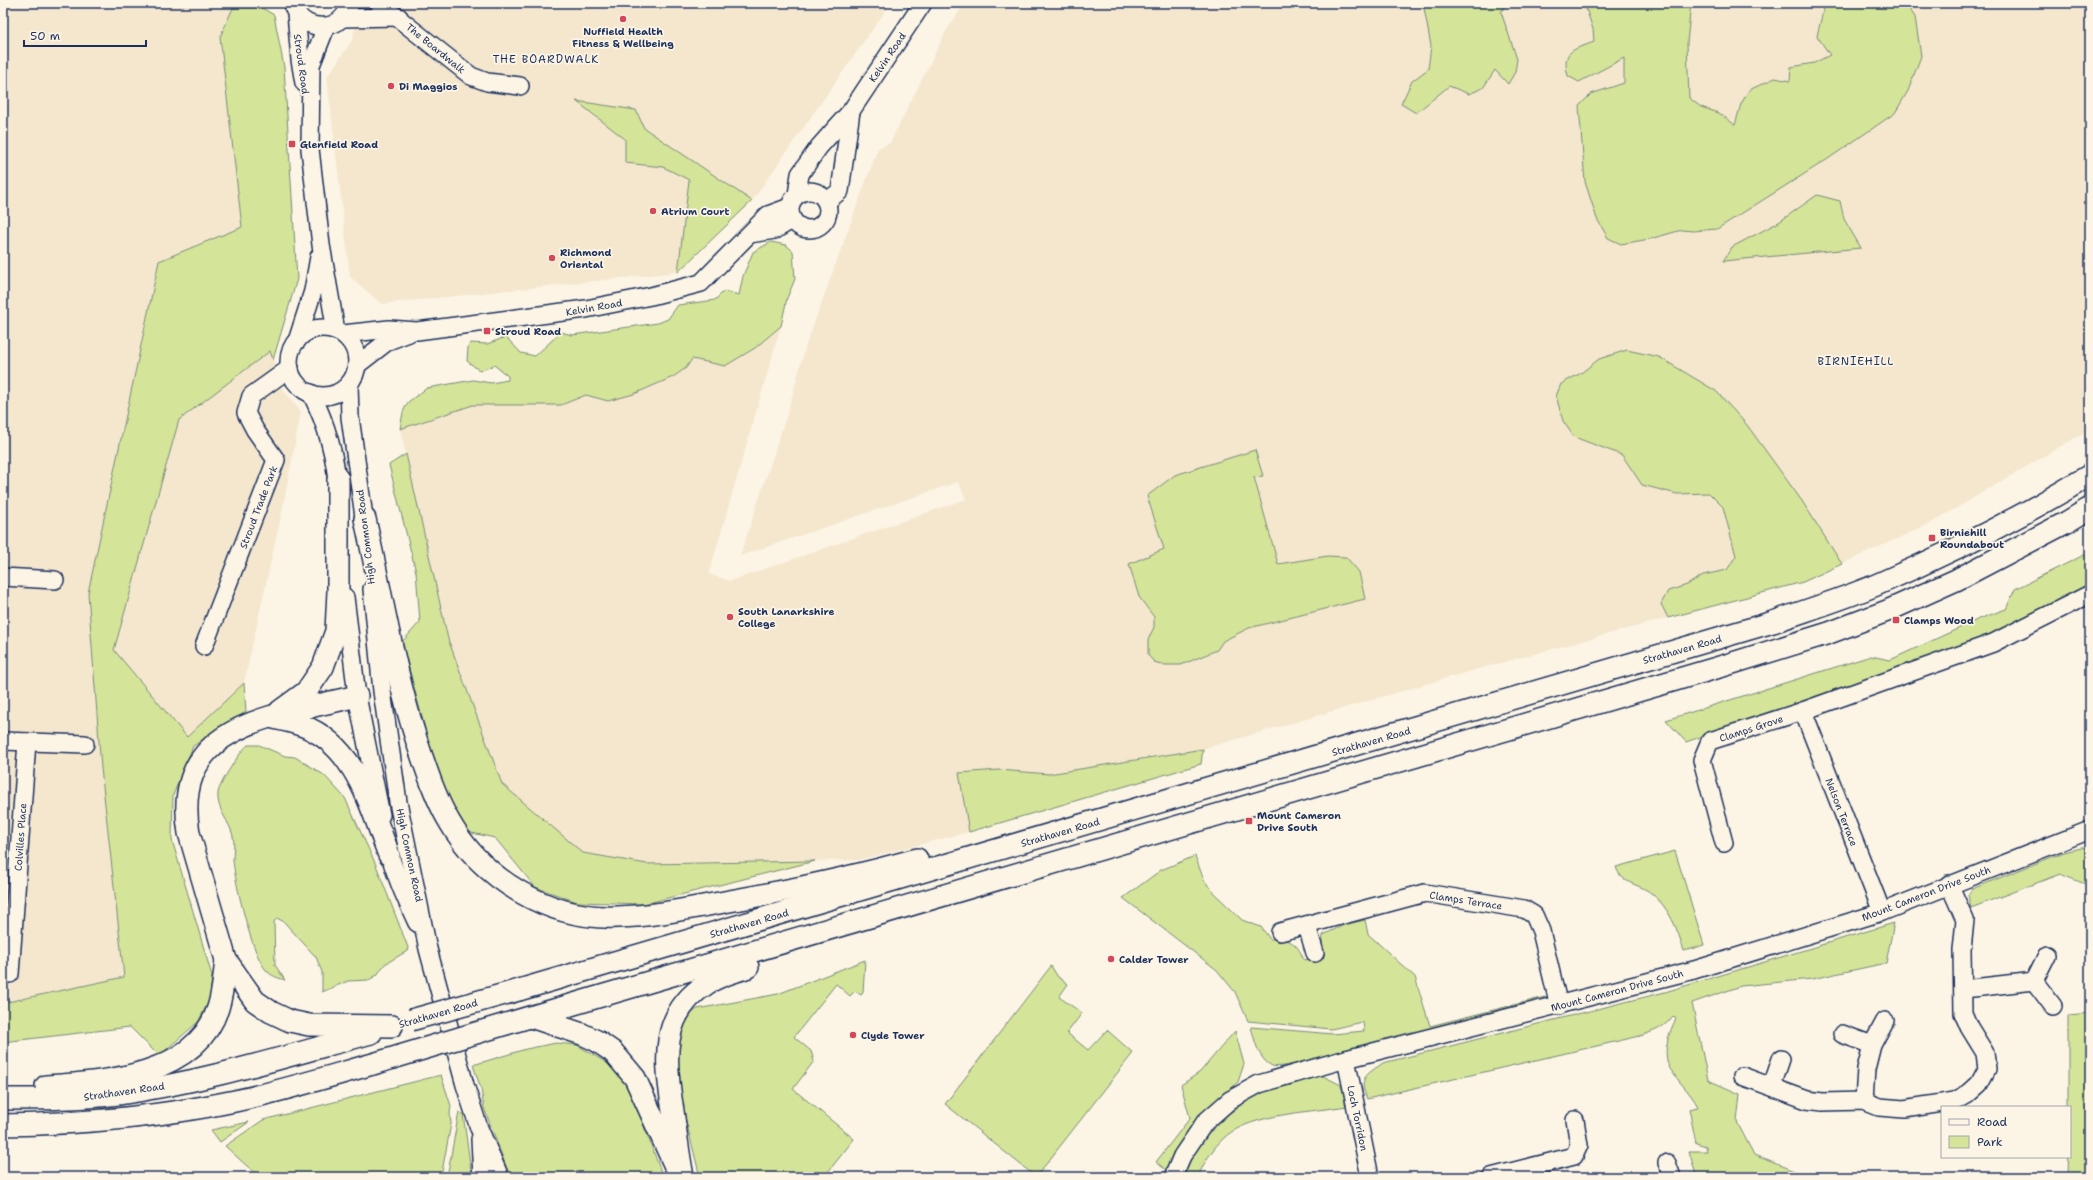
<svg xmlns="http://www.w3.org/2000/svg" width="2093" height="1180" font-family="'Shantell Sans',sans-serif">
  <rect width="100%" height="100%" fill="#fcf5e5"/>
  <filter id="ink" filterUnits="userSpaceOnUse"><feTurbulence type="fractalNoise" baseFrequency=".025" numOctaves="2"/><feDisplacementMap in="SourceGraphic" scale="8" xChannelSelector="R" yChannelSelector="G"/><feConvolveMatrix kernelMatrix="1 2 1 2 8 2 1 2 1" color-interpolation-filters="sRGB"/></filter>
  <g filter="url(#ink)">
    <g fill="#f4e7ce">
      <path d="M 3,3 L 235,3 L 220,38 L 242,227 L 159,261 L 88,593 L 101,768 L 124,978 L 3,1003 Z"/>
      <path d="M 359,3 L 891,3 L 752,201 L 678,272 L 382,304 L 350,277 L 327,77 L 353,39 Z"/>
      <path d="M 965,3 L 2090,3 L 2090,429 L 1931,523 L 1803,582 L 1478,669 L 1203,749 L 1049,774 L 999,770 L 959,773 L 969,832 L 859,860 L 647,864 L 583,853 L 502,784 L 448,639 L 400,429 L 473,405 L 561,405 L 586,395 L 608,401 L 634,394 L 673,377 L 686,368 L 692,359 L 725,366 L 755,348 L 781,326 L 709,574 L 730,581 L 966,499 L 958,482 L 740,556 L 788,411 L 805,348 L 878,148 L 890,143 L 946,31 Z"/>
      <path d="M 270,351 L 282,388 L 301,412 L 283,507 L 244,683 L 187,737 L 114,650 L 179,420 Z"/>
    </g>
    <g fill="#d4e498" stroke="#788a7b">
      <path d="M 1428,3 L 1507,3 L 1501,12 L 1517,59 L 1515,72 L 1508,84 L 1495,70 L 1483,88 L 1469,94 L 1449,86 L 1416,113 L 1401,104 L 1412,81 L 1428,69 L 1431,46 L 1424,8 Z"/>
      <path d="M 1584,3 L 1691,3 L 1687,43 L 1689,98 L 1701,107 L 1719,113 L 1735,125 L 1741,104 L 1749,90 L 1775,78 L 1790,81 L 1791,67 L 1814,63 L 1830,55 L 1817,36 L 1823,11 L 1821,3 L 1905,3 L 1915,17 L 1921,56 L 1908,91 L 1895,113 L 1828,159 L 1717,229 L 1693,231 L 1682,230 L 1650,239 L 1621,244 L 1608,238 L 1597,219 L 1585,182 L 1579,106 L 1591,94 L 1624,83 L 1624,58 L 1579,82 L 1568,76 C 1561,50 1573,50 1594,42 L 1593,29 Z"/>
      <path d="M 233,8 L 262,8 L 274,15 L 284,67 L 297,279 L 273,360 L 270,351 L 179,420 L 114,650 L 187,737 L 244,683 L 246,712 L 193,746 L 173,795 L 172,840 L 212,976 L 210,999 L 198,1022 L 159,1056 L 130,1027 L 3,1042 L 3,1003 L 124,977 L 101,768 L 88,593 L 159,261 L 242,227 L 220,37 Z"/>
      <path d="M 576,101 L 636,110 L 644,128 L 752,201 L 678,272 L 689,180 L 663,167 L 625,163 L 625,139 Z"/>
      <path d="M 1817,195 L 1840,201 L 1844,219 L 1861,248 L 1723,261 L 1732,247 L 1779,222 Z"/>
      <path d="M 771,242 L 786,245 L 793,251 L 795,279 L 787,298 L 781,326 L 755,348 L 725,366 L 692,359 L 686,368 L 673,377 L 634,394 L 608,401 L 586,395 L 561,405 L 473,405 L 400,429 L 403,412 L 408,402 L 427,388 L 473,380 L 491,383 L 508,380 L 508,376 L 494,365 L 480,371 L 467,361 L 468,347 L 471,343 L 487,344 L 506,337 L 521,353 L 535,356 L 561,332 L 572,335 L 658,323 L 668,319 L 678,305 L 715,300 L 724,291 L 739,295 L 743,276 L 753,252 Z"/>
      <path d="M 1627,350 L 1659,357 L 1716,391 L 1747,425 L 1802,501 L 1842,564 L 1803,582 L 1668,618 L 1661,604 L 1668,591 L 1687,585 L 1703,575 L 1727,570 L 1736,556 L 1723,507 L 1709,493 L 1677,494 L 1642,485 L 1622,455 L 1574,437 L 1563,421 L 1556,396 L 1561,384 L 1581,373 L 1599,359 Z"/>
      <path d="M 1255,450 L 1263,476 L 1254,477 L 1278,564 L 1328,556 L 1346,557 L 1359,572 L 1365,599 L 1249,628 L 1223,641 L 1217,650 L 1181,665 L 1165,665 L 1154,662 L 1148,655 L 1148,640 L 1154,627 L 1154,617 L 1139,597 L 1129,564 L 1164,549 L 1147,496 L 1175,475 Z"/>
      <path d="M 406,454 L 448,639 L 502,784 L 583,853 L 647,864 L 815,861 L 644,904 L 577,902 L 535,887 L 495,838 L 467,832 L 437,774 L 402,642 L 420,622 L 416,572 L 389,465 Z"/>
      <path d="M 2090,552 L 2090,585 L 2010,628 L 1686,742 L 1666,720 L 1871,656 L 1890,660 L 1979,619 L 2006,609 L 2015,589 Z"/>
      <path d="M 248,745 L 259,745 L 285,756 L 295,757 L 324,775 L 345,798 L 376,865 L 409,950 L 385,964 L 377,975 L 369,980 L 348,981 L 322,992 L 322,972 L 316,957 L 284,922 L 277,918 L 274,922 L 275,965 L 285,980 C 278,978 271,976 266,970 C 252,955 235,883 233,860 C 233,852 235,843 233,836 C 230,822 216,809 218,793 C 219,784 240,751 248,745 Z"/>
      <path d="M 1203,749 L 1201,764 L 969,832 L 959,773 L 999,770 L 1049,774 Z"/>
      <path d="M 2090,846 L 2090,886 L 2060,874 L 1971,908 L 1968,895 L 1972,889 L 2064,852 Z"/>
      <path d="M 1675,851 L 1704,945 L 1684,951 C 1678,930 1669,907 1651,893 C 1638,883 1622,885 1616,867 Z"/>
      <path d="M 1195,856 L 1204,880 L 1214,893 L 1242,920 L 1261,927 L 1270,939 C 1290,940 1296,940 1304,960 L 1321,957 L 1323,935 L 1344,925 L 1365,920 L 1368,934 L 1415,977 L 1430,1026 L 1545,997 L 1536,1005 C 1504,1013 1287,1073 1272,1066 C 1258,1059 1255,1041 1251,1027 L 1333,1034 L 1364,1031 L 1363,1022 L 1331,1029 L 1248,1021 L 1235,992 L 1217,970 L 1123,898 L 1161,870 Z"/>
      <path d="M 1894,923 L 1886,963 L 1812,979 L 1741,986 L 1692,1003 L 1708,1080 L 1740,1094 L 1737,1122 L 1754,1155 L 1809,1177 L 1694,1177 L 1696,1175 L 1689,1151 L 1707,1151 L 1706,1146 L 1696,1143 L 1689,1109 L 1698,1107 C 1692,1093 1671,1075 1668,1064 C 1663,1050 1669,1032 1676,1019 L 1673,1016 C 1664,1028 1655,1031 1640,1036 L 1367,1099 C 1358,1077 1366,1075 1383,1063 L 1665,992 Z"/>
      <path d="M 865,960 L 863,993 L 861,995 L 855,991 L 850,996 L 836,984 L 794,1037 L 811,1051 L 814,1061 L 793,1089 L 854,1139 L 824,1177 L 700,1177 L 675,1077 L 682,1017 L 687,1021 L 691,1014 L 697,1009 L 778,994 Z"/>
      <path d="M 1051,966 L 1058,977 L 1068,984 L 1059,997 L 1082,1013 L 1067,1033 L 1088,1050 L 1107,1030 L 1133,1053 L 1036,1177 L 945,1104 Z"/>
      <path d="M 2090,1013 L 2090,1177 L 2068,1177 L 2070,1107 L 2068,1107 L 2068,1015 Z"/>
      <path d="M 1235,1031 L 1244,1064 L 1238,1082 L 1195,1121 L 1177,1147 L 1166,1170 L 1156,1162 L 1190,1118 L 1181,1085 L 1200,1072 Z"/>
      <path d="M 556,1043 L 577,1045 L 607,1063 L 612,1060 L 626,1078 L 663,1177 L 510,1177 L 484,1108 L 481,1089 L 473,1065 L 526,1049 Z"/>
      <path d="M 441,1075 L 451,1106 L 450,1113 L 451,1124 L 441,1177 L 259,1177 L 225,1146 L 263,1120 Z"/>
      <path d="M 1323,1076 L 1341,1085 L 1347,1106 C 1312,1112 1264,1113 1233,1131 C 1218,1140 1204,1161 1198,1177 L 1181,1177 C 1208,1119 1259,1082 1323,1076 Z"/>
      <path d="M 459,1112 L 463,1114 L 472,1177 L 447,1177 Z"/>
      <path d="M 249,1122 L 220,1142 L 211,1130 Z"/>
    </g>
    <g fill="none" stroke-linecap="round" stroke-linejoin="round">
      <g stroke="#1b2f5e" stroke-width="20">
        <g id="minor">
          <path d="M 379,3 L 471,76 L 487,82 L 520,86"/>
          <path d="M 294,9 C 307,34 343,32 350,3"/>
          <path d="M 296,13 L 300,60 L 304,83"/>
          <path d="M 343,18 L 399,17"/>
          <path d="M 326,27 L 311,65 L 310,149 L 321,245 L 336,331"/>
          <circle cx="809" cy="210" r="19"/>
          <path d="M 797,195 L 800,174 L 819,147 L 851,111 L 923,3"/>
          <path d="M 826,202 L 840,191 L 851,111"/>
          <path d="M 750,234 L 775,230 L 792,220"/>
          <circle cx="323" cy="362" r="34"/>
          <path d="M 343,334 L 389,329 L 417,331 L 586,309 L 651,296 L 701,283 L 768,215 L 790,207"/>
          <path d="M 297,341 L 313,291 L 319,257"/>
          <path d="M 357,365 L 388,341 L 409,333"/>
          <path d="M 349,384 L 350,417 L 366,531"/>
          <path d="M 311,393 C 327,425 336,457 338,492"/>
          <path d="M 3,577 L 55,580"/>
          <path d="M 372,589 L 382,691 L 398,802 L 428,949 L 465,1085 L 479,1128 L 500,1177"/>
          <path d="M 345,597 L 357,696 L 381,815"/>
          <path d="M 204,646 L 276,460 L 255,430 L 246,413 L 251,396 L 290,368"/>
          <path d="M 1803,711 L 1882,912"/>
          <path d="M 3,741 L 85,744"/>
          <path d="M 387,843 C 393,871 405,897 417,923"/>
          <path d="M 1724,843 L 1702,760 L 1710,741 L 1803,711 L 1993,643 L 2090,594"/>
          <path d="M 1307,926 L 1315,953"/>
          <path d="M 1280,932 L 1425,893 L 1524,909 L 1534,915 L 1541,931 L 1559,1006"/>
          <path d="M 2047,955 L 2034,981 L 2053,1006"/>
          <path d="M 3,974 L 10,974 L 27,742"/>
          <path d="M 1964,989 L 2034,981"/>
          <path d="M 1842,1034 L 1872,1045"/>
          <path d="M 1346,1059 L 1370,1177"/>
          <path d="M 1742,1076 L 1807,1100 L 1822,1102 L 1864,1101 L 1879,1107 L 1904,1109 L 1955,1101 L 1969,1093 L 1979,1084 L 1987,1069 L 1985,1053 L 1969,1027 L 1963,1013 L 1962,950 L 1965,920 L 1949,884"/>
          <path d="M 1772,1086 L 1781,1059"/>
          <path d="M 1864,1101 L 1866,1069 L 1872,1045 L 1885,1021"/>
          <path d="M 480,1139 L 482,1177"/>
          <path d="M 1667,1163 L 1672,1177"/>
          <path d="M 1173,1177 L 1182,1156 L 1205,1122 L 1230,1100 L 1259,1084 L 1346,1059 L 1694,970 L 1882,912 L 2090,830"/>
          <path d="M 1491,1177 L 1574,1156 L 1579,1145 L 1575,1120"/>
        </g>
      </g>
      <g stroke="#1b2f5e" stroke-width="24">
        <g id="major">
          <path d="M 365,519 C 382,595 394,671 418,745 C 427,771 435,797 449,821 C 482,879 549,920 617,917 C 657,916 696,907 735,900 C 797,889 856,876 917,859"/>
          <path d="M 357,696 C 278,716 170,721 189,833 L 226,960 L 255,1001 L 271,1012 L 290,1021 L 309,1025 L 392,1026"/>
          <path d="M 280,711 L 306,692 L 323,667 L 336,631 L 338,591 L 338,479"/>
          <path d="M 274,718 C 283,720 292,722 301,725 C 356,745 370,806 389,855"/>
          <path d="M 519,990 L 1773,622 C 1807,610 1843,599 1876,585 C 1950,553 2022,517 2090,475"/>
          <path d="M 531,1017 L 582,1034 L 597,1041 L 613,1052 L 635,1078 L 674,1164"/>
          <path d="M 506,1024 L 1723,666 L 1829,633 L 1887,611 L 1956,580 L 2067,522 L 2090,508"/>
          <path d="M 46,1086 C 105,1082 196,1076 218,1008 C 223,993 224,976 226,960"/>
          <path d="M 3,1099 C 41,1099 80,1099 118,1094 C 204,1082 287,1056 371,1033"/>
          <path d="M 3,1125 C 81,1124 159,1117 235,1101 C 282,1091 327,1077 373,1064"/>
          <path d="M 683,1177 C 679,1155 676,1133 673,1111 C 665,1061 659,1013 708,983 C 720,975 735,972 748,967"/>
        </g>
      </g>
      <use href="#minor" stroke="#fcf5e5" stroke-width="17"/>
      <use href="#major" stroke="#fcf5e5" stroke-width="21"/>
      <g stroke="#1b2f5e" stroke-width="24" stroke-linecap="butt">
        <g id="major-bridge">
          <path d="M 411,1020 L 519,990"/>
          <path d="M 373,1064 L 506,1024"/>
        </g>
      </g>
      <use href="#major-bridge" stroke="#fcf5e5" stroke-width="21"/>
    </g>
  </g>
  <g fill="#d1495b" stroke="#fcf5e5" stroke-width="1.5">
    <circle cx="623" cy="19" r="4"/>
    <circle cx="391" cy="86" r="4"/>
    <rect x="288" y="140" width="8" height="8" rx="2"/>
    <circle cx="653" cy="211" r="4"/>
    <circle cx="552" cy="258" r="4"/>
    <rect x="483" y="327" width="8" height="8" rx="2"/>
    <rect x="1928" y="534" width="8" height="8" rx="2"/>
    <circle cx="730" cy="617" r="4"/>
    <rect x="1892" y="616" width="8" height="8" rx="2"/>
    <rect x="1245" y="817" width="8" height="8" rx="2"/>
    <circle cx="1111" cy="959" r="4"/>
    <circle cx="853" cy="1035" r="4"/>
  </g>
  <g text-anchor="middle" stroke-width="3.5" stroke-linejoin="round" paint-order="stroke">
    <g font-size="10" font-weight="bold" fill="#1b2f5e" stroke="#fcf5e5" text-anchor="start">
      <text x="623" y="35" text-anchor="middle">Nuffield Health<tspan x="623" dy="12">Fitness &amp; Wellbeing</tspan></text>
      <text x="399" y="90">Di Maggios</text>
      <text x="300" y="148">Glenfield Road</text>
      <text x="661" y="215">Atrium Court</text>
      <text x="560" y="256">Richmond<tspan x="560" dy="12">Oriental</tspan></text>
      <text x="495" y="335">Stroud Road</text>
      <text x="1940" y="536">Birniehill<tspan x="1940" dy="12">Roundabout</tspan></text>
      <text x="738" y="615">South Lanarkshire<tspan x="738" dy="12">College</tspan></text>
      <text x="1904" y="624">Clamps Wood</text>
      <text x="1257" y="819">Mount Cameron<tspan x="1257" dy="12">Drive South</tspan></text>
      <text x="1119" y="963">Calder Tower</text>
      <text x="861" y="1039">Clyde Tower</text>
    </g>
    <g font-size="10" fill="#1b2f5e" stroke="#fcf5e5">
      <text transform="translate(436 48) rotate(39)" y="4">The Boardwalk</text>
      <text transform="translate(887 57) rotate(-56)" y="4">Kelvin Road</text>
      <text transform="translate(302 64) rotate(82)" y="4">Stroud Road</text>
      <text transform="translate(594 307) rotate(-10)" y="4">Kelvin Road</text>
      <text transform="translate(258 507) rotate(-69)" y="4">Stroud Trade Park</text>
      <text transform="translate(365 537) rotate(-97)" y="4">High Common Road</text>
      <text transform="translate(1682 649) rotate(-16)" y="4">Strathaven Road</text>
      <text transform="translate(1751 728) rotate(-18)" y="4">Clamps Grove</text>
      <text transform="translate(1371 741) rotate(-16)" y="4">Strathaven Road</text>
      <text transform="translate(1842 812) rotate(69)" y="4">Nelson Terrace</text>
      <text transform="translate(1060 832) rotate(-16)" y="4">Strathaven Road</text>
      <text transform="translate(20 837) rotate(-86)" y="4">Colvilles Place</text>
      <text transform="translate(410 855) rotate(78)" y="4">High Common Road</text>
      <text transform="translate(1926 893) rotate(-21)" y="4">Mount Cameron Drive South</text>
      <text transform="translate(1466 900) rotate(9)" y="4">Clamps Terrace</text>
      <text transform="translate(749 923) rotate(-16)" y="4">Strathaven Road</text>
      <text transform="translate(1617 990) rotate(-15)" y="4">Mount Cameron Drive South</text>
      <text transform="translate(438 1013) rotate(-16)" y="4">Strathaven Road</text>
      <text transform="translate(124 1091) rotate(-8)" y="4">Strathaven Road</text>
      <text transform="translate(1358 1118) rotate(78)" y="4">Loch Torridon</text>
    </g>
    <g font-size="11" letter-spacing="1" fill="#1b2f5e" stroke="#fcf5e5">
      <text x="546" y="63">THE BOARDWALK</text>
      <text x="1856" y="365">BIRNIEHILL</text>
    </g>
  </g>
  <rect width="2093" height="1180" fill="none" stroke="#fcf5e5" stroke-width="16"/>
  <rect x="8" y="8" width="2077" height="1164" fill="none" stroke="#1b2f5e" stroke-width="1.5" filter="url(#ink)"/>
  <rect x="1941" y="1106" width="130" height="52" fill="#fcf5e5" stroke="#a2a6af"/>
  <rect x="1949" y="1119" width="20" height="6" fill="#fcf5e5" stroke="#a2a6af"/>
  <text x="1977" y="1126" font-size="12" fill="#1b2f5e">Road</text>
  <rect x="1949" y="1136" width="20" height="12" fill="#d4e498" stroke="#a2a6af"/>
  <text x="1977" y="1146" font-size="12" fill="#1b2f5e">Park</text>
  <path d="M24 40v6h122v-6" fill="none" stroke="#1b2f5e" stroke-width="2"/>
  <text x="30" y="40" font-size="12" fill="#1b2f5e" stroke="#fcf5e5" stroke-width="3" paint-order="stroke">50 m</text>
</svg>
